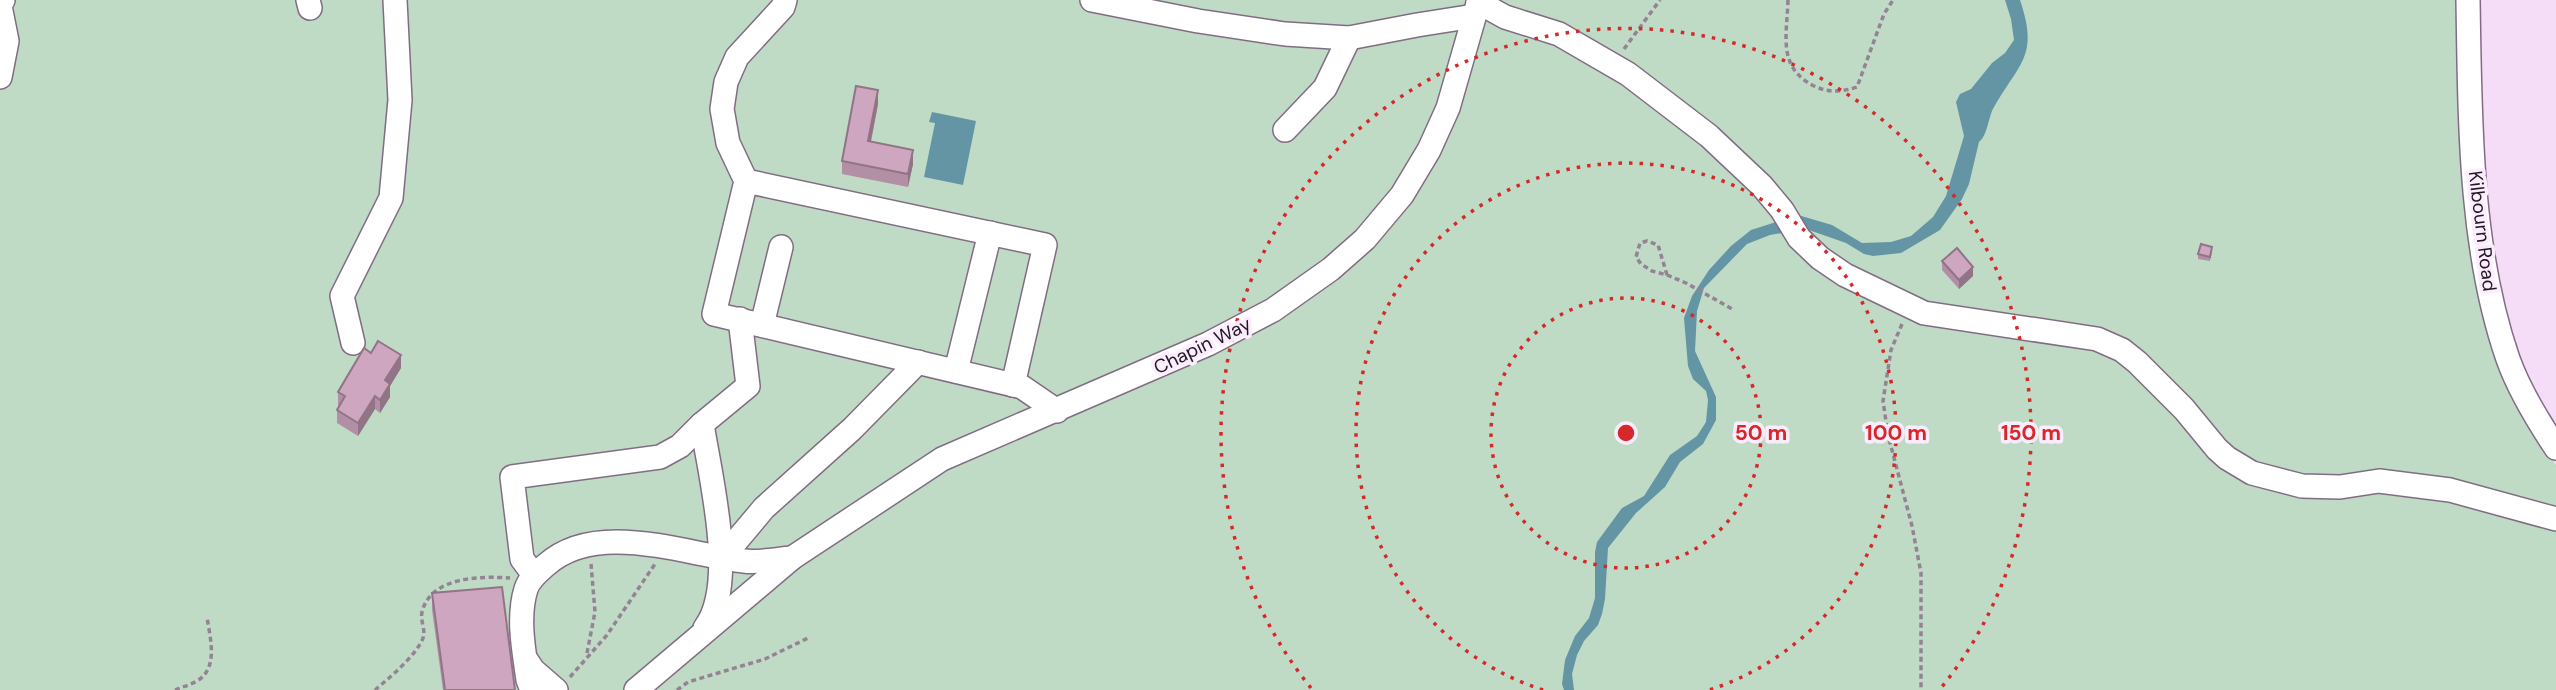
<svg xmlns="http://www.w3.org/2000/svg" width="2556" height="690" font-family="'DM Sans',sans-serif">
  <rect width="100%" height="100%" fill="#f5dcf7"/>
  <path fill="#c0dbc5" d="M 0,0 L 2457,0 L 2473,253 L 2545,449 L 2556,465 L 2556,690 L 0,690 Z"/>
  <g fill="#6395a5">
    <path d="M 2005,0 L 2020,0 C 2039,56 2020,62 1994,107 C 1988,117 1988,135 1979,142 L 1969,184 L 1962,199 L 1940,230 L 1901,253 L 1873,256 L 1864,254 L 1846,243 L 1806,229 L 1770,235 L 1747,244 L 1704,288 L 1697,311 L 1695,351 L 1716,397 L 1716,420 L 1703,444 L 1680,462 L 1665,487 L 1636,513 L 1608,548 L 1605,599 L 1602,614 L 1598,625 L 1584,641 L 1577,655 L 1572,674 L 1574,690 L 1564,690 L 1562,684 L 1565,660 L 1575,636 L 1589,618 L 1595,598 L 1595,552 L 1597,542 L 1622,508 L 1644,496 L 1670,455 L 1697,436 L 1706,422 L 1708,400 L 1706,391 L 1693,379 L 1688,366 L 1684,318 L 1692,296 L 1709,270 L 1731,246 L 1751,230 L 1798,215 L 1832,225 L 1862,243 L 1891,242 L 1911,236 L 1933,217 L 1946,196 L 1964,136 L 1956,102 L 1960,94 L 1971,89 L 1992,63 L 2005,53 L 2014,40 L 2011,19 Z"/>
    <path d="M 932,112 L 976,121 L 963,185 L 924,177 L 935,123 L 929,122 Z"/>
  </g>
  <g fill="none" stroke-linecap="round" stroke-linejoin="round">
    <g stroke="#826c84" stroke-width="26">
      <g id="minor">
        <path d="M 308,0 L 310,8"/>
        <path d="M 785,0 L 783,7 L 737,57 L 726,82 L 722,109 L 728,143 L 746,181 L 714,314 L 1022,387 L 1057,411"/>
        <path d="M 1092,0 L 1198,21 L 1285,34 L 1349,38 L 1417,25 L 1474,16"/>
        <path d="M 2468,0 C 2470,117 2469,247 2508,359 C 2519,390 2538,421 2556,448"/>
        <path d="M 1478,2 L 1505,17 L 1559,34 L 1628,74 L 1709,136 L 1762,186 L 1782,210 L 1799,238 L 1820,258 L 1845,275 L 1924,313 L 2097,339 L 2122,350 L 2137,362 L 2184,409 L 2217,449 L 2227,458 L 2252,473 L 2302,486 L 2340,487 L 2379,481 L 2450,490 L 2556,519"/>
        <path d="M 0,77 L 7,41 L 0,6 L 3,0"/>
        <path d="M 1285,130 L 1325,88 L 1349,38"/>
        <path d="M 746,181 L 1045,245 L 1013,385"/>
        <path d="M 762,325 L 781,247"/>
        <path d="M 353,343 L 342,296 L 391,198 L 400,100 L 395,0"/>
        <path d="M 956,371 L 990,233"/>
        <path d="M 702,424 C 710,476 738,584 705,628"/>
        <path d="M 722,558 L 764,508 L 852,429 L 918,362"/>
        <path d="M 534,575 L 522,559 L 512,477 L 660,457 L 680,446 L 702,424 L 748,386 L 740,319"/>
        <path d="M 527,661 L 533,670 L 556,690"/>
        <path d="M 532,690 L 528,680 C 524,651 517,618 526,589 C 529,579 538,572 546,565 C 597,519 686,555 744,561 C 759,563 777,559 792,558"/>
        <path d="M 636,690 L 792,558 L 942,459 L 1208,344 L 1273,310 L 1331,269 L 1365,239 L 1402,195 L 1429,150 L 1448,108 L 1479,0"/>
      </g>
    </g>
    <g stroke="#948295" stroke-width="3.5" stroke-dasharray="5 3.5" stroke-linecap="butt">
      <path d="M 1788,0 C 1787,36 1777,67 1814,86 C 1828,93 1842,92 1857,87 L 1884,14 L 1893,0"/>
      <path d="M 1624,49 L 1660,0"/>
      <path d="M 1667,275 L 1658,245 L 1647,241 L 1640,243 L 1636,257 L 1641,264 L 1652,271 L 1667,275 L 1686,283 L 1734,310"/>
      <path d="M 1902,324 L 1891,350 L 1883,401 L 1888,435 L 1912,526 L 1921,573 L 1921,690"/>
      <path d="M 587,653 L 595,612 L 591,564"/>
      <path d="M 570,677 L 607,635 L 655,564"/>
      <path d="M 175,690 C 182,687 190,685 197,681 C 219,668 210,638 207,617"/>
      <path d="M 375,690 C 389,678 416,656 423,638 C 426,630 420,621 422,612 C 431,576 481,576 510,578"/>
      <path d="M 677,690 L 688,682 L 765,659 L 810,637"/>
    </g>
    <use href="#minor" stroke="#fff" stroke-width="23"/>
  </g>
  <g fill="#b28fa4">
    <path d="M 878,104 L 871,142 L 913,164 L 908,187 L 842,174 L 842,161 Z"/>
    <path d="M 2212,252 L 2210,261 L 2198,259 L 2198,254 Z"/>
    <path d="M 1942,261 L 1973,276 L 1959,289 L 1942,270 Z"/>
    <path d="M 401,368 L 390,386 L 390,397 L 380,413 L 375,409 L 358,436 L 337,423 L 337,410 L 339,406 L 338,405 L 338,392 Z"/>
    <path d="M 432,593 L 515,690 L 443,690 L 432,610 Z"/>
  </g>
  <g fill="#917486">
    <path d="M 878,90 L 878,104 L 868,155 L 868,141 Z"/>
    <path d="M 913,150 L 913,164 L 908,187 L 908,174 Z"/>
    <path d="M 1973,267 L 1973,276 L 1959,289 L 1959,280 Z"/>
    <path d="M 401,355 L 401,368 L 390,386 L 390,397 L 380,413 L 380,400 L 385,380 Z"/>
    <path d="M 375,396 L 375,409 L 358,436 L 358,423 Z"/>
  </g>
  <g fill="#cfa6bf" stroke="#917486" stroke-width="2">
    <path d="M 856,86 L 878,90 L 868,141 L 913,150 L 908,174 L 842,161 Z"/>
    <path d="M 2201,244 L 2212,247 L 2210,257 L 2198,254 Z"/>
    <path d="M 1957,248 L 1973,267 L 1959,280 L 1942,261 Z"/>
    <path d="M 378,341 L 401,355 L 385,380 L 390,384 L 380,400 L 375,396 L 358,423 L 337,410 L 345,396 L 338,392 L 364,348 L 371,353 Z"/>
    <path d="M 502,587 L 515,690 L 445,690 L 432,593 Z"/>
  </g>
  <g fill="none" stroke="#d62828" stroke-width="3.5" stroke-dasharray="3.5 7">
    <circle cx="1626" cy="433" r="135"/>
    <path d="M1543 690A270 270 0 1 1 1709 690"/>
    <path d="M1311 688A405 405 0 1 1 1941 688"/>
  </g>
  <g text-anchor="middle" stroke-width="7" stroke-linejoin="round" paint-order="stroke">
    <g font-size="19" fill="#211922" stroke="#fcedfe">
      <text transform="translate(2483 231) rotate(83)" y="7">Kilbourn Road</text>
      <text transform="translate(1202 345) rotate(-26)" y="7">Chapin Way</text>
    </g>
  </g>
  <circle cx="1626" cy="433" r="10" fill="#d62828" stroke="#fcedfe" stroke-width="3.5"/>
  <g font-size="21" text-anchor="middle" font-weight="bold" fill="#d62828" stroke="#fcedfe" stroke-width="7" stroke-linejoin="round" paint-order="stroke">
    <text x="1761" y="440">50 m</text>
    <text x="1896" y="440">100 m</text>
    <text x="2031" y="440">150 m</text>
  </g>
</svg>
